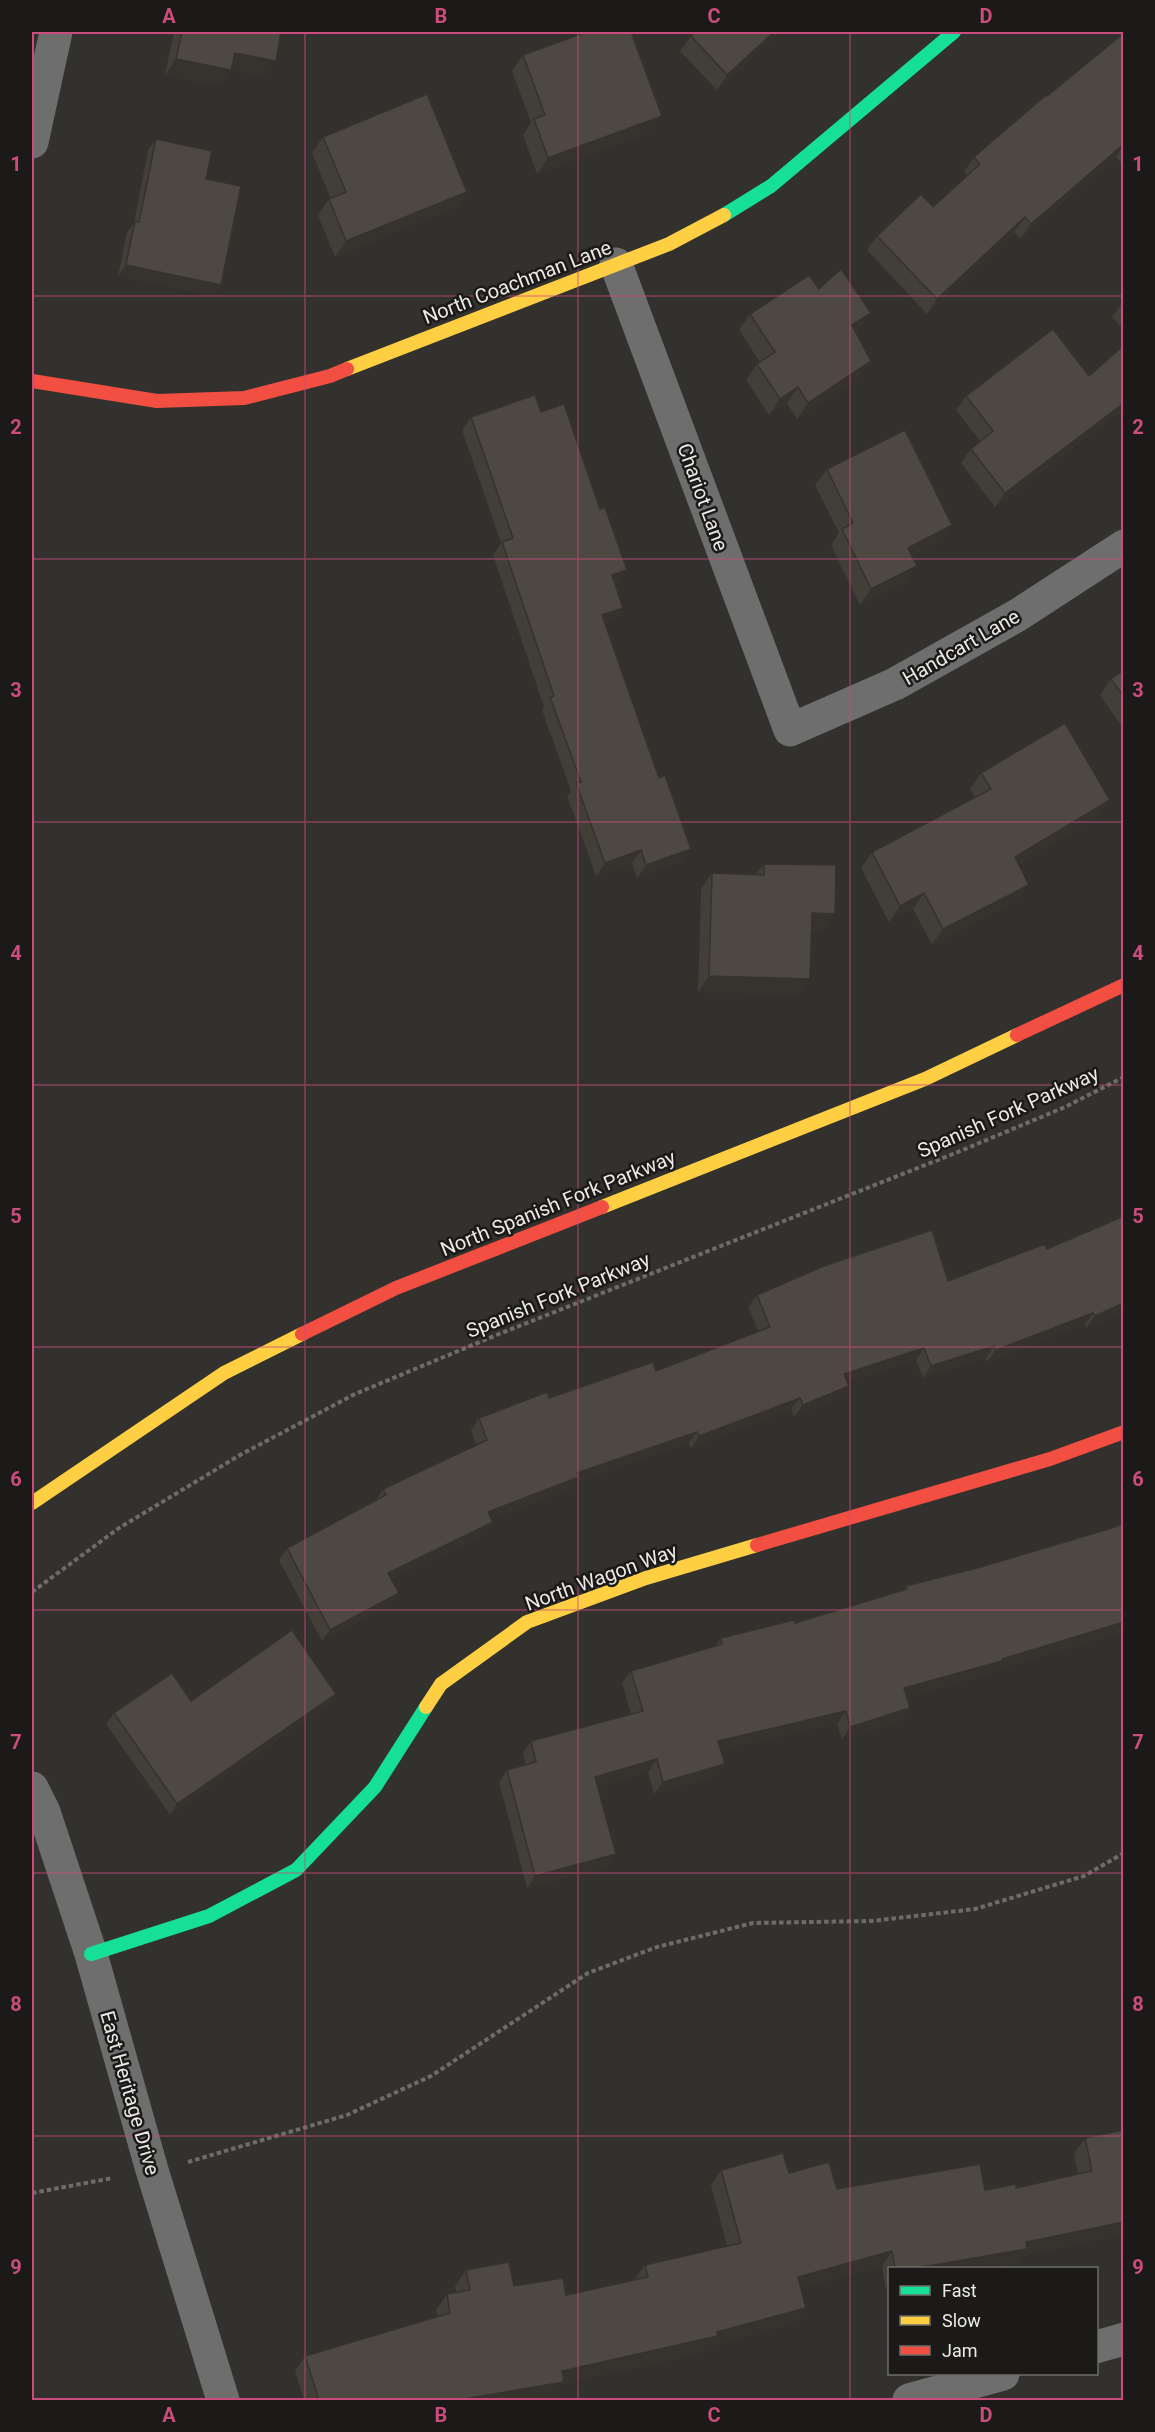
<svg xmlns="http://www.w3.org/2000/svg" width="1155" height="2432" font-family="Roboto,sans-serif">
  <rect width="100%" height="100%" fill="#33312e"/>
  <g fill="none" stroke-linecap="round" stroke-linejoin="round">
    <g stroke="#6d6c6a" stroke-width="4" stroke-dasharray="4.5 3" stroke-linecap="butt">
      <path d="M 32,1592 L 119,1528 L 240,1455 L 355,1394 L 499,1334 L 958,1152 L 1065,1107 L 1124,1077"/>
      <path d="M 188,2162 L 347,2115 L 431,2076 L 588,1973 L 657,1947 L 753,1923 L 872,1921 L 975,1909 L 1084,1876 L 1124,1853"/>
      <path d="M 32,2193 L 113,2178"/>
    </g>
    <g stroke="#6e6e6e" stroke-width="33">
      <path d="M 32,142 L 56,32"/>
      <path d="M 616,264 L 790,730 L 895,684 L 1018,615 L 1124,546"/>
      <path d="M 32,1788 L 44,1812 L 91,1954 L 152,2170 L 223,2400"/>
      <path d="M 1096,2347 L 1124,2339"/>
      <path d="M 909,2400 L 1003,2374"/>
    </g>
    <g stroke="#16e098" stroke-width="14">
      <path d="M 724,215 L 771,186 L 954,32"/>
      <path d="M 91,1954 L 209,1916 L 296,1870 L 375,1787 L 426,1707"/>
    </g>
    <g stroke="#ffcf43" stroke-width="14">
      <path d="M 347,369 L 669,244 L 724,215"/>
      <path d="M 602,1207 L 925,1079 L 1017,1035"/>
      <path d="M 32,1503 L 224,1373 L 302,1334"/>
      <path d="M 426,1707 L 441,1684 L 527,1622 L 646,1578 L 757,1545"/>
    </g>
    <g stroke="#f24e42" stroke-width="14">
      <path d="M 32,381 L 157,401 L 244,398 L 330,376 L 347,369"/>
      <path d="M 1017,1035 L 1124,985"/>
      <path d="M 302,1334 L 396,1288 L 602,1207"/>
      <path d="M 757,1545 L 1050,1459 L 1124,1432"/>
    </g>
  </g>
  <g fill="#423e38">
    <path d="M 174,32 L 281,32 L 276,61 L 264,77 L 231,70 L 220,86 L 165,75 Z"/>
    <path d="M 695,32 L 780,32 L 717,90 L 680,51 L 691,36 Z"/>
    <path d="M 1124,33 L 1124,166 L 1116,157 L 1020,239 L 1014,232 L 927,314 L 867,250 L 877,236 L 933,207 L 967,176 L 964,172 L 974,157 Z"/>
    <path d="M 523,55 L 651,132 L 537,174 L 523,135 L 531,123 L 512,71 Z"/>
    <path d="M 323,137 L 467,192 L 456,207 L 335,257 L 318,215 L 329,199 L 331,199 L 312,153 Z"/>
    <path d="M 156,139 L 206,179 L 221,285 L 213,296 L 118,276 L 127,232 L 134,223 L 148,150 Z"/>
    <path d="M 819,289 L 860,329 L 856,332 L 859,377 L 797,419 L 787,403 L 769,415 L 746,380 L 757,364 L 760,362 L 739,330 L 750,314 Z"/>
    <path d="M 1124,301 L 1124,330 L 1112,317 Z"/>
    <path d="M 1124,345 L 1124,409 L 995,507 L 961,463 L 971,449 L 980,441 L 956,410 L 966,396 L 1089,376 Z"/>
    <path d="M 541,412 L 600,509 L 627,570 L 618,582 L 615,584 L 623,608 L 614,620 L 605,624 L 682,861 L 637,878 L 632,863 L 596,876 L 567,796 L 571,791 L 542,710 L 544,707 L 493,555 L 501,543 L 462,430 L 471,417 Z"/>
    <path d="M 827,469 L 941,541 L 912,556 L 906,582 L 860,605 L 831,545 L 839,533 L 815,485 Z"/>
    <path d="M 1124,670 L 1124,730 L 1100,695 L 1111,679 Z"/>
    <path d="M 981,773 L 1099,816 L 1019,864 L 1018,900 L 932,945 L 913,909 L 889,922 L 861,868 L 872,852 L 975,798 L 970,789 Z"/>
    <path d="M 764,864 L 823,930 L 812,930 L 810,979 L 799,995 L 698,992 L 701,889 L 712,873 L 756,874 Z"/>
    <path d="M 1047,1249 L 1124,1311 L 1086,1328 L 1085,1324 L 987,1362 L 986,1358 L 923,1378 L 916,1360 L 847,1382 L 840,1397 L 794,1417 L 791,1409 L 691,1448 L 689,1443 L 576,1482 L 571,1489 L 492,1519 L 493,1522 L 485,1534 L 391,1579 L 399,1593 L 390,1604 L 322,1641 L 279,1560 L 287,1548 L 375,1501 L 383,1489 L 476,1445 L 471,1430 L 479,1418 L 549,1398 L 656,1371 L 759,1332 L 748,1307 L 757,1295 L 948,1281 Z"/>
    <path d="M 1124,1523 L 1124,1632 L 996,1670 L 993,1673 L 907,1697 L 902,1721 L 842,1739 L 837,1724 L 721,1750 L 725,1764 L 716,1776 L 654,1794 L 648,1772 L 598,1786 L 607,1867 L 527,1888 L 499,1782 L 507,1770 L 525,1765 L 523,1753 L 531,1741 L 631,1714 L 622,1683 L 631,1671 L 715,1646 L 721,1638 L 795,1623 L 903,1591 L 906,1586 L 977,1568 L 1112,1528 Z"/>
    <path d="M 336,1694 L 328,1705 L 170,1815 L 106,1724 L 114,1713 L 191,1701 Z"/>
    <path d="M 1124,2130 L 1124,2235 L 1022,2256 L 1017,2264 L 993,2268 L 890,2268 L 890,2287 L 885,2287 L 882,2266 L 801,2288 L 806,2308 L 795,2323 L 711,2346 L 707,2352 L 562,2384 L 553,2397 L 533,2400 L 304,2400 L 295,2371 L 305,2356 L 438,2317 L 436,2310 L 447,2294 L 456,2292 L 455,2286 L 466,2270 L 514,2286 L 566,2295 L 634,2280 L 645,2265 L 727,2246 L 711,2185 L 721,2170 L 789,2173 L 837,2189 L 985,2190 L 1016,2188 L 1078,2174 L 1074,2153 L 1085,2138 Z"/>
  </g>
  <g fill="#36322e">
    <path d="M 774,32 L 780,32 L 717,90 L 727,75 Z"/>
    <path d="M 235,53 L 276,61 L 264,77 L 231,70 L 220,86 L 165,75 L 176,59 Z"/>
    <path d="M 662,116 L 651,132 L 537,174 L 548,158 Z"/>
    <path d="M 1124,144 L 1116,157 L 1020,239 L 1031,224 Z"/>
    <path d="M 467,192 L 456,207 L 335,257 L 346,241 Z"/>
    <path d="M 1025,217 L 1014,232 L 927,314 L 937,299 Z"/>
    <path d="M 126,265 L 221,285 L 213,296 L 118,276 Z"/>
    <path d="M 871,313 L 860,329 L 841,341 L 852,325 Z"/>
    <path d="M 871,361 L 859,377 L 797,419 L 808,403 Z"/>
    <path d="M 798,387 L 787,403 L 769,415 L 780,399 Z"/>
    <path d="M 1124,403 L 1124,409 L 995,507 L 1005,493 Z"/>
    <path d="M 952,525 L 941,541 L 897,564 L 908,548 Z"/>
    <path d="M 917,566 L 906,582 L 860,605 L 871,589 Z"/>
    <path d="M 627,570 L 618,582 L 603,588 L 612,575 Z"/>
    <path d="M 623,608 L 614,620 L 593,628 L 602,615 Z"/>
    <path d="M 1110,800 L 1099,816 L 1004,873 L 1015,857 Z"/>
    <path d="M 691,849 L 682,861 L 637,878 L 646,865 Z"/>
    <path d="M 641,850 L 632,863 L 596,876 L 605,863 Z"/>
    <path d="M 1029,885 L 1018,900 L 932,945 L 943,929 Z"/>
    <path d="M 924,893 L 913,909 L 889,922 L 900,906 Z"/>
    <path d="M 812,913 L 835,914 L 823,930 L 801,929 Z"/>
    <path d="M 709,976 L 810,979 L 799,995 L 698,992 Z"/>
    <path d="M 1124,1303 L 1124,1311 L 1086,1328 L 1095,1316 Z"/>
    <path d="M 1093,1313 L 1085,1324 L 987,1362 L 996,1350 Z"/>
    <path d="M 994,1346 L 986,1358 L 923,1378 L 931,1366 Z"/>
    <path d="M 924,1348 L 916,1360 L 836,1386 L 844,1374 Z"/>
    <path d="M 849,1386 L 840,1397 L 794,1417 L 803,1405 Z"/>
    <path d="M 800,1398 L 791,1409 L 691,1448 L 699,1436 Z"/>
    <path d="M 697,1432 L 689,1443 L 576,1482 L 571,1489 L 480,1524 L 488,1512 L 577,1473 Z"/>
    <path d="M 493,1522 L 485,1534 L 380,1584 L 388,1573 Z"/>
    <path d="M 399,1593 L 390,1604 L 322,1641 L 330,1630 Z"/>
    <path d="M 1124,1622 L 1124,1632 L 996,1670 L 993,1673 L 896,1700 L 904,1688 Z"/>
    <path d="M 336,1694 L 328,1705 L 170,1815 L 177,1804 Z"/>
    <path d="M 910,1708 L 902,1721 L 842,1739 L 850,1727 Z"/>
    <path d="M 846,1711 L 837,1724 L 709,1753 L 718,1741 Z"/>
    <path d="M 657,1759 L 648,1772 L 587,1789 L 595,1777 Z"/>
    <path d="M 725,1764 L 716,1776 L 654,1794 L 663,1782 Z"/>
    <path d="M 616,1854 L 607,1867 L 527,1888 L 535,1876 Z"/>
    <path d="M 1124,2222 L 1124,2235 L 1022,2256 L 1017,2264 L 993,2268 L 916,2268 L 1026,2242 Z"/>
    <path d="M 892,2251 L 882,2266 L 787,2292 L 798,2277 Z"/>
    <path d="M 806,2308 L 795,2323 L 711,2346 L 707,2352 L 562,2384 L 553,2397 L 533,2400 L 458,2400 L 562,2371 L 717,2332 Z"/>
  </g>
  <g fill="#4d4841" stroke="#36322e" stroke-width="1.5">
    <path d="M 182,32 L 281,32 L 276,61 L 235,53 L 231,70 L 176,59 Z"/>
    <path d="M 586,32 L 631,32 L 662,116 L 548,158 L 534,119 L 545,115 L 523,55 Z"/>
    <path d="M 695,32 L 774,32 L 727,75 L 691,36 Z"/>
    <path d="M 1124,33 L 1124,144 L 1031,224 L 1025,217 L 937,299 L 877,236 L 921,194 L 933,207 L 980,164 L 974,157 L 1046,95 L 1047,96 Z"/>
    <path d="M 427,94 L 467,192 L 346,241 L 329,199 L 346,192 L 323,137 Z"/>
    <path d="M 156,139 L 212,151 L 206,179 L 241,186 L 221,285 L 126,265 L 135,221 L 139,222 Z"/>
    <path d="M 841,269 L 871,313 L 852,325 L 871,361 L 808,403 L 798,387 L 780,399 L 757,364 L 775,352 L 750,314 L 809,275 L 819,289 Z"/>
    <path d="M 1053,329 L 1089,376 L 1124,345 L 1124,403 L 1005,493 L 971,449 L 993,431 L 966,396 Z"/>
    <path d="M 535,395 L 541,412 L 564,404 L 600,509 L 605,507 L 627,570 L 612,575 L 623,608 L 602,615 L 659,778 L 665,775 L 691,849 L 646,865 L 641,850 L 605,863 L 576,783 L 581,782 L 550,697 L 554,696 L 502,542 L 513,538 L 471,417 Z"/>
    <path d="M 905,430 L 952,525 L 908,548 L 917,566 L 871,589 L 842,529 L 853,523 L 827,469 Z"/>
    <path d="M 1124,670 L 1124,697 L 1111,679 Z"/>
    <path d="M 1065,723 L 1110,800 L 1015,857 L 1029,885 L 943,929 L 924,893 L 900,906 L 872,852 L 991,789 L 981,773 Z"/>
    <path d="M 764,864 L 836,865 L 835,914 L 812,913 L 810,979 L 709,976 L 712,873 L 764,875 Z"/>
    <path d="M 1124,1216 L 1124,1303 L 1095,1316 L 1093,1313 L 996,1350 L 994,1346 L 931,1366 L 924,1348 L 844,1374 L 849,1386 L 803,1405 L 800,1398 L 699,1436 L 697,1432 L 577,1473 L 579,1477 L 488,1512 L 493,1522 L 388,1573 L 399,1593 L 330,1630 L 287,1548 L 386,1495 L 383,1489 L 487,1440 L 479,1418 L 547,1392 L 549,1398 L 653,1362 L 656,1371 L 770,1327 L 757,1295 L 824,1266 L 932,1230 L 948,1281 L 1045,1244 L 1047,1249 Z"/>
    <path d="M 1124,1523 L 1124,1622 L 1002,1659 L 1002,1661 L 904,1688 L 910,1708 L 850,1727 L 846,1711 L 718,1741 L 725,1764 L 663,1782 L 657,1759 L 595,1777 L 616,1854 L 535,1876 L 507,1770 L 536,1762 L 531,1741 L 643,1711 L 631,1671 L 722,1644 L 721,1638 L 794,1620 L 795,1623 L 907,1589 L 906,1586 L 977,1568 L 1112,1528 Z"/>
    <path d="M 292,1630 L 336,1694 L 177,1804 L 114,1713 L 172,1673 L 191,1701 Z"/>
    <path d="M 1124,2130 L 1124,2222 L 1026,2242 L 1027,2249 L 916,2268 L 895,2268 L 892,2251 L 798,2277 L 806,2308 L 717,2332 L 718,2336 L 562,2371 L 564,2382 L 458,2400 L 319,2400 L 305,2356 L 450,2313 L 447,2294 L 470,2290 L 466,2270 L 509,2262 L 514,2286 L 563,2278 L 566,2295 L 648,2277 L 645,2265 L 741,2243 L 721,2170 L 783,2153 L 789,2173 L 829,2162 L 837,2189 L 980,2164 L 985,2190 L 1016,2184 L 1016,2188 L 1092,2171 L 1085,2138 Z"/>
  </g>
  <path fill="none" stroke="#cc4c7e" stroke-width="1.5" stroke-opacity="0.55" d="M 305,32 L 305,2400M 578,32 L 578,2400M 850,32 L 850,2400M 32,296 L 1124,296M 32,559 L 1124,559M 32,822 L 1124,822M 32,1085 L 1124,1085M 32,1347 L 1124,1347M 32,1610 L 1124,1610M 32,1873 L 1124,1873M 32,2136 L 1124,2136"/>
  <g text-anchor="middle" stroke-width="5" stroke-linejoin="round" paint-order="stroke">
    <g font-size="20" fill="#ebeae6" stroke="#1b1a18">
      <text transform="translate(517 282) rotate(-21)" y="7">North Coachman Lane</text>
      <text transform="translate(703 497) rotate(70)" y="7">Chariot Lane</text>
      <text transform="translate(961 647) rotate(-30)" y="7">Handcart Lane</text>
      <text transform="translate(1008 1112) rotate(-24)" y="7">Spanish Fork Parkway</text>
      <text transform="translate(558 1203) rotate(-22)" y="7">North Spanish Fork Parkway</text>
      <text transform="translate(558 1295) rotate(-22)" y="7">Spanish Fork Parkway</text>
      <text transform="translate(601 1577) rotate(-20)" y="7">North Wagon Way</text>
      <text transform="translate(130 2093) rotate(74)" y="7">East Heritage Drive</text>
    </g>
  </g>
  <rect width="1155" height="2432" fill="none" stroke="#1b1a18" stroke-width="66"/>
  <rect x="888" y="2267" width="210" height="108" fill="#1b1a18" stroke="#6e6d6a" stroke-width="1.5"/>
  <rect x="900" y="2286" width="30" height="9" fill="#16e098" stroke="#6e6d6a" stroke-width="1.5"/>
  <text x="942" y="2297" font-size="18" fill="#ebeae6">Fast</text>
  <rect x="900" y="2316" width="30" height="9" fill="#ffcf43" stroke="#6e6d6a" stroke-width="1.5"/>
  <text x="942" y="2327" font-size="18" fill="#ebeae6">Slow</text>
  <rect x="900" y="2346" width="30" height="9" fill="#f24e42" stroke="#6e6d6a" stroke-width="1.5"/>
  <text x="942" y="2357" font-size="18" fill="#ebeae6">Jam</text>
  <rect x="33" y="33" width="1089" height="2366" fill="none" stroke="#cc4c7e" stroke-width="2"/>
  <g font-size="20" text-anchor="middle" font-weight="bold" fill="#cc4c7e">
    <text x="169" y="23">A</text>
    <text x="441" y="23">B</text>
    <text x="714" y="23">C</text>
    <text x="986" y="23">D</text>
    <text x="16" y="171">1</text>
    <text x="1138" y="171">1</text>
    <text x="16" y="434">2</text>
    <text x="1138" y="434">2</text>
    <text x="16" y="697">3</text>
    <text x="1138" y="697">3</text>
    <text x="16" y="960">4</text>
    <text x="1138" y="960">4</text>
    <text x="16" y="1223">5</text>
    <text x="1138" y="1223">5</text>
    <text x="16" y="1486">6</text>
    <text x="1138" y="1486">6</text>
    <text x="16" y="1749">7</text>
    <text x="1138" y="1749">7</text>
    <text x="16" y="2011">8</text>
    <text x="1138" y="2011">8</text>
    <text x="16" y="2274">9</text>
    <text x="1138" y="2274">9</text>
    <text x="169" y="2422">A</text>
    <text x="441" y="2422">B</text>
    <text x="714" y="2422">C</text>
    <text x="986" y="2422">D</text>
  </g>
</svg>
